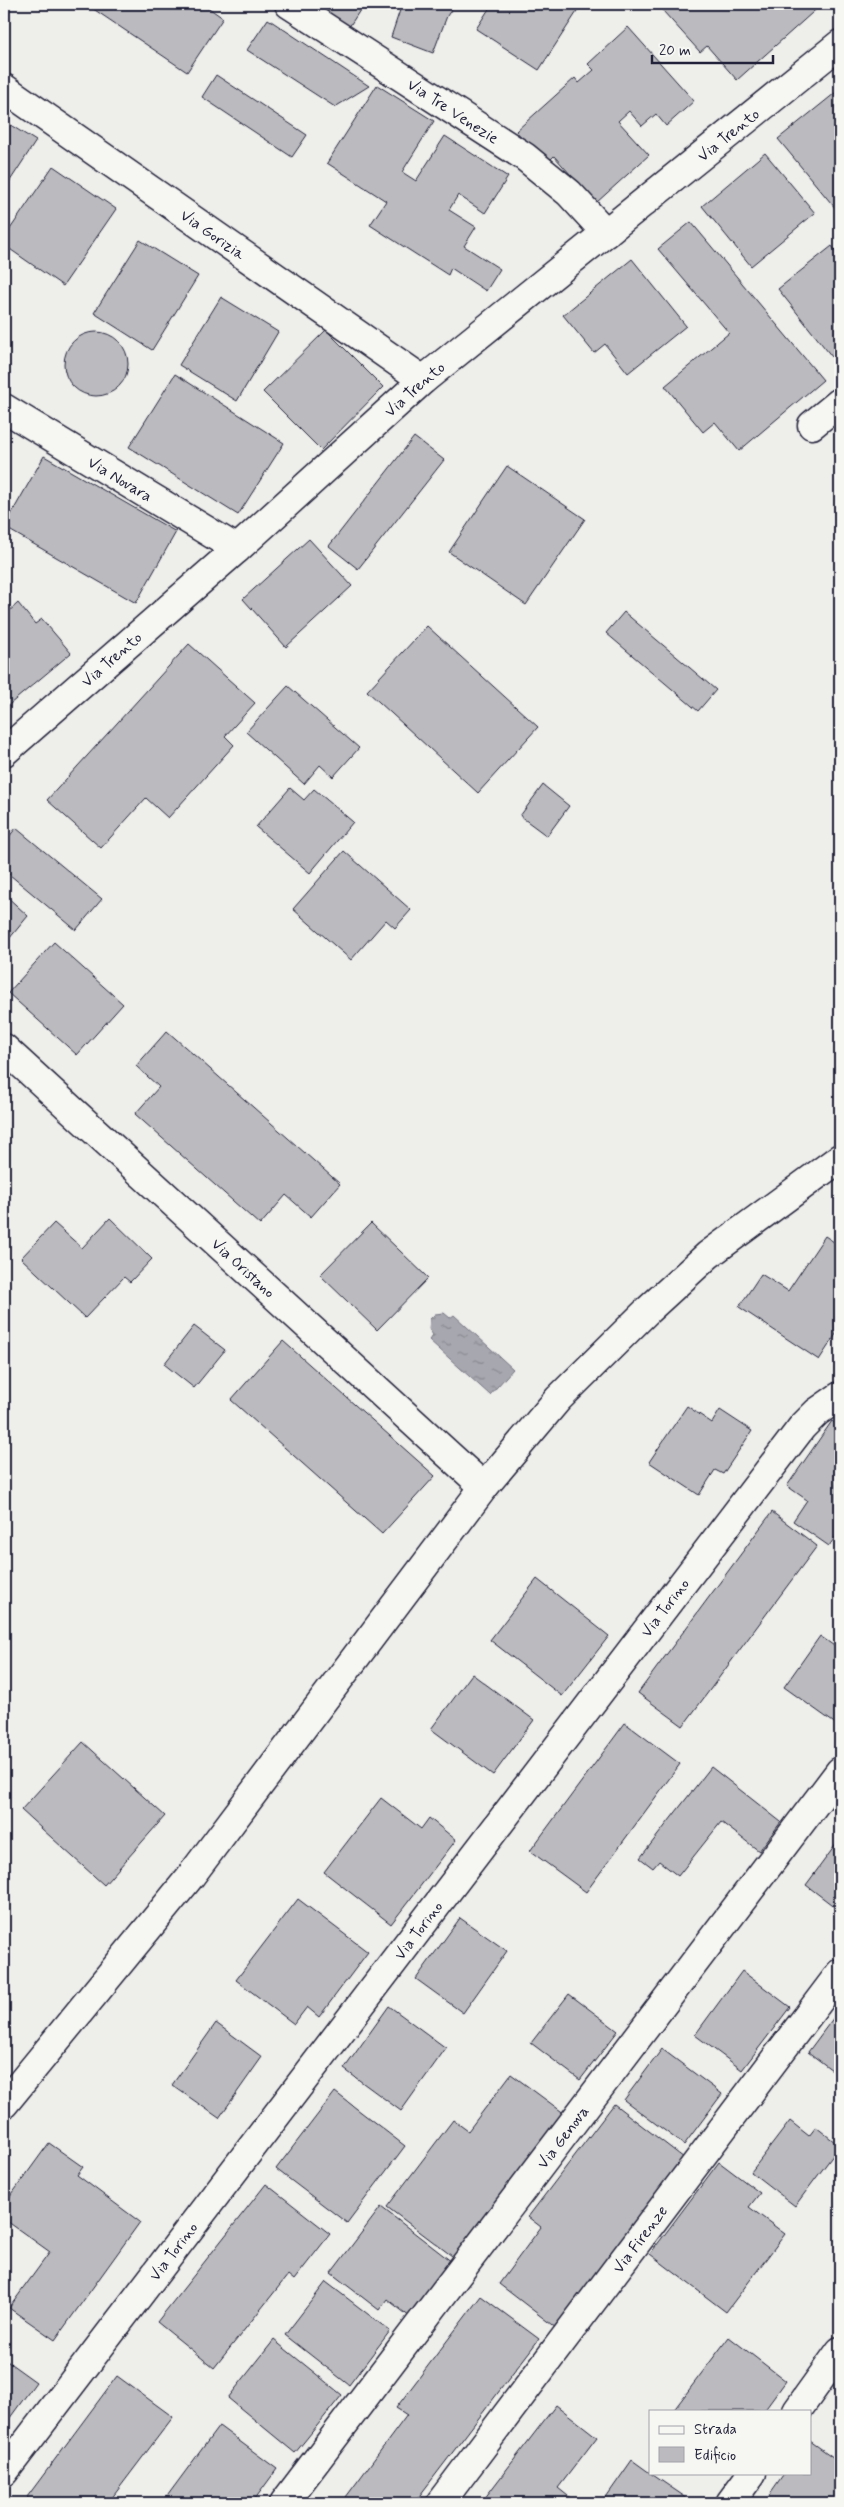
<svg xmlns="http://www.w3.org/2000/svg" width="844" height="2507" font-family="Mynerve,sans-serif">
  <defs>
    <pattern id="water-ripples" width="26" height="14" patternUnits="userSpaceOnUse" patternTransform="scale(1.25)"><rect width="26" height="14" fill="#a7a7af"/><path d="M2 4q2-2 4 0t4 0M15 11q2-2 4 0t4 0" fill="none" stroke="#888890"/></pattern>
  </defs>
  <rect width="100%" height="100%" fill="#eeeeeb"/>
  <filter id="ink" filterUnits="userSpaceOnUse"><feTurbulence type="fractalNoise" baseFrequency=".02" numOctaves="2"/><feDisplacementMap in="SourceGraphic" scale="10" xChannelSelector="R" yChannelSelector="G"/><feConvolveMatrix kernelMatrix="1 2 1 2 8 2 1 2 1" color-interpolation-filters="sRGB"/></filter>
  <g filter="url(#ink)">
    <path fill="url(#water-ripples)" stroke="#727281" d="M 444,1313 L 450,1318 L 454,1315 L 513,1369 L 490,1395 L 429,1340 L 433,1335 L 429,1329 L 430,1319 L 435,1314 Z"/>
    <g fill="#bbbbbf" stroke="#22223b">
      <path d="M 86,4 L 203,4 L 223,18 L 187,72 Z"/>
      <path d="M 313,4 L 364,4 L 349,27 Z"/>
      <path d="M 402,4 L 455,4 L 447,16 L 433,53 L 391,37 Z"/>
      <path d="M 492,4 L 582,4 L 539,70 L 476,29 Z"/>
      <path d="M 671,4 L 822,4 L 737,80 L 707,46 L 700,52 L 663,11 Z"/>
      <path d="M 268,19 L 369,86 L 335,107 L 247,50 Z"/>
      <path d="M 628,27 L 694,101 L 666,126 L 656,114 L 642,126 L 629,111 L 618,121 L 649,155 L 596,203 L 554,156 L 546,164 L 516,131 L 575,78 L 579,83 L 594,70 L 588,64 Z"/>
      <path d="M 216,75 L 307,135 L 292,157 L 202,97 Z"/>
      <path d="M 377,85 L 434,121 L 402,172 L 416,181 L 445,136 L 508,177 L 485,213 L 458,195 L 449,210 L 476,227 L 464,246 L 500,269 L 486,291 L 451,268 L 448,275 L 370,225 L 386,201 L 327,163 Z"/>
      <path d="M 840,89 L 840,206 L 836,209 L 778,139 Z"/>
      <path d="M 4,121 L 36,141 L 4,190 Z"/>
      <path d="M 765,153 L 815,213 L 751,266 L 702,206 Z"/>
      <path d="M 53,166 L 116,209 L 63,286 L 4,245 L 4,238 Z"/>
      <path d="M 691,222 L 823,380 L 739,451 L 715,422 L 703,432 L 665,386 L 729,333 L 658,249 Z"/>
      <path d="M 140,240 L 198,276 L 152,350 L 94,313 Z"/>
      <path d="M 832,246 L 840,257 L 840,367 L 778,289 Z"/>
      <path d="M 632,259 L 686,326 L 628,373 L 605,344 L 594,353 L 563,315 Z"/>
      <path d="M 221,297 L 278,332 L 237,401 L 179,365 Z"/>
      <path d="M 326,330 L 383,387 L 321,450 L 263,392 Z"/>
      <circle cx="96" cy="364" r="32"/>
      <path d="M 175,374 L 284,443 L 238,515 L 129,447 Z"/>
      <path d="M 414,437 L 444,460 L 358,569 L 329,546 Z"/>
      <path d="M 44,456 L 176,532 L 136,603 L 4,527 Z"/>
      <path d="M 507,466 L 585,519 L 526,605 L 449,552 Z"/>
      <path d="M 309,539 L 352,586 L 286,647 L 243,599 Z"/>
      <path d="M 18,603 L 35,624 L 42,619 L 71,653 L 4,709 L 4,616 Z"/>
      <path d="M 624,612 L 716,690 L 698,711 L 606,633 Z"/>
      <path d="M 427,626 L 538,727 L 478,793 L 367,691 Z"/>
      <path d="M 189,644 L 255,703 L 225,736 L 234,745 L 168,818 L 146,798 L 101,848 L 47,800 Z"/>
      <path d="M 288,686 L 359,748 L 333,777 L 320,765 L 304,784 L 246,732 Z"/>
      <path d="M 543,785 L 569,806 L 547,836 L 520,816 Z"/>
      <path d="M 290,788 L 304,800 L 314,789 L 353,822 L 310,873 L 256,827 Z"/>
      <path d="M 16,828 L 102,899 L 76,930 L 4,870 L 4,843 Z"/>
      <path d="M 344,851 L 411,910 L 395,928 L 386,920 L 351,960 L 293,909 Z"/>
      <path d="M 4,894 L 28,916 L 4,945 Z"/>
      <path d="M 54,942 L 123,1004 L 77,1055 L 8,993 Z"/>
      <path d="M 167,1031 L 340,1184 L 311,1217 L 286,1195 L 260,1225 L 135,1114 L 159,1087 L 136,1066 Z"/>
      <path d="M 110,1218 L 152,1259 L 130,1282 L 124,1277 L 85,1318 L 21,1258 L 54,1223 L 82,1248 Z"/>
      <path d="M 371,1223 L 428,1278 L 377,1330 L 320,1275 Z"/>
      <path d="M 825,1236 L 840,1246 L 840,1328 L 819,1360 L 739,1307 L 761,1274 L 788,1291 Z"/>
      <path d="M 194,1326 L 225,1350 L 194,1388 L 164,1364 Z"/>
      <path d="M 283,1341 L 435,1476 L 382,1534 L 231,1400 Z"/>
      <path d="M 687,1406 L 712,1423 L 720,1410 L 752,1431 L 723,1474 L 715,1470 L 699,1495 L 649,1462 Z"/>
      <path d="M 832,1421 L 840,1427 L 840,1530 L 829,1546 L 793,1521 L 807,1500 L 787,1486 Z"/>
      <path d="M 772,1512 L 817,1546 L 683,1726 L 638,1693 Z"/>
      <path d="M 537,1579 L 609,1636 L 562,1696 L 490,1640 Z"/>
      <path d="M 820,1636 L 840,1650 L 840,1727 L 784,1687 Z"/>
      <path d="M 472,1674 L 534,1720 L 493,1775 L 431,1729 Z"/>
      <path d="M 625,1723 L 680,1764 L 586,1892 L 530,1851 Z"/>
      <path d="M 83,1742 L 165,1816 L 104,1885 L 21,1810 Z"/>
      <path d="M 711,1767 L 781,1822 L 759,1851 L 721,1822 L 678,1876 L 659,1861 L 653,1868 L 640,1858 Z"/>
      <path d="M 381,1798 L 421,1829 L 429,1818 L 456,1840 L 391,1924 L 324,1872 Z"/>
      <path d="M 840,1839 L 840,1911 L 806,1885 Z"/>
      <path d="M 298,1899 L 368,1952 L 319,2017 L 307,2007 L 294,2024 L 236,1980 Z"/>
      <path d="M 460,1918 L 507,1951 L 463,2013 L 416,1979 Z"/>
      <path d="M 742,1971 L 790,2007 L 742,2070 L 695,2035 Z"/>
      <path d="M 569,1994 L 618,2031 L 580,2080 L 531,2043 Z"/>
      <path d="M 389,2006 L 446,2048 L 401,2111 L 344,2069 Z"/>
      <path d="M 840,2009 L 840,2076 L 808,2052 Z"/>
      <path d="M 216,2023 L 262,2057 L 219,2118 L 172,2085 Z"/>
      <path d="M 662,2049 L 722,2094 L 684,2145 L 624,2100 Z"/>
      <path d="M 511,2074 L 565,2114 L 456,2259 L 387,2207 L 453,2120 L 468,2131 Z"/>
      <path d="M 335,2092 L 405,2146 L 347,2223 L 276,2169 Z"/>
      <path d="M 614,2104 L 684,2158 L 556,2328 L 499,2284 L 541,2227 L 528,2217 Z"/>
      <path d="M 790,2121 L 809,2136 L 816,2127 L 840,2146 L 795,2206 L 751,2172 Z"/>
      <path d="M 49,2143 L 83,2167 L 77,2175 L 140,2222 L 55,2340 L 9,2308 L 50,2252 L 4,2219 L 4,2205 Z"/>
      <path d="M 719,2162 L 760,2193 L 749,2207 L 785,2234 L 726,2312 L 650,2254 Z"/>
      <path d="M 266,2184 L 330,2234 L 294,2280 L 288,2275 L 214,2368 L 157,2322 Z"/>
      <path d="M 381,2207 L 452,2262 L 410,2317 L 387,2299 L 379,2310 L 331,2273 Z"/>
      <path d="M 326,2282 L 390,2331 L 349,2385 L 285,2335 Z"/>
      <path d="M 481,2296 L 539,2339 L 414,2503 L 354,2503 L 346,2497 L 407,2415 L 396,2408 Z"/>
      <path d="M 729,2337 L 786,2381 L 764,2411 L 673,2411 Z"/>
      <path d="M 274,2340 L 342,2395 L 295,2453 L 228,2398 Z"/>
      <path d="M 4,2359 L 36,2382 L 4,2426 Z"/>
      <path d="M 117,2376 L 173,2417 L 108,2503 L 35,2503 L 27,2497 Z"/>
      <path d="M 556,2405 L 597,2437 L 558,2488 L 573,2500 L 570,2503 L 481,2503 Z"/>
      <path d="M 219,2426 L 277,2469 L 252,2503 L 162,2503 Z"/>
      <path d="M 810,2441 L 840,2462 L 840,2503 L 764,2503 L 785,2473 L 810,2473 Z"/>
      <path d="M 632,2460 L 650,2473 L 694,2503 L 602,2503 Z"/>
    </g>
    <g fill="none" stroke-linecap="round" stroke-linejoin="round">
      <g stroke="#22223b" stroke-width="31">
        <g id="minor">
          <path id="s1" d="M 289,4 L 525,157 L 569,193 L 606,233"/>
          <path id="s2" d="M 4,88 L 423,380"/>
          <path id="s3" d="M 4,408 L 237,549"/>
          <path d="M 812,425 L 840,402"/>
          <path id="s4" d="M 4,752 L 237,549 L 423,380 L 840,44"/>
          <path id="s5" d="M 4,1048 L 484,1487"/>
          <path d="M 4,2104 L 190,1877 L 484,1487 L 558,1399 L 648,1310 L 708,1255 L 840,1158"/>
          <path d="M 797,2411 L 840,2351"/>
          <path id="s6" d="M 4,2472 L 802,1427 L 817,1412 L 840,1396"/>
          <path id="s7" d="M 284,2503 L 840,1771"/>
          <path id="s8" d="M 440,2503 L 840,1973"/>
          <path d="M 730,2503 L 752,2473"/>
        </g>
      </g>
      <use href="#minor" stroke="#f6f6f2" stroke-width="28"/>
    </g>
  </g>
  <g text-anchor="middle" stroke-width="4" stroke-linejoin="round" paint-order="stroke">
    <g font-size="16" fill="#22223b" stroke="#f6f6f2">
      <text dy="6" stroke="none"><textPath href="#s1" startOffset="196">Via Tre Venezie</textPath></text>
      <text dy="6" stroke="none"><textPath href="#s4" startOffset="952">Via Trento</textPath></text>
      <text dy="6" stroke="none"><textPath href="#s2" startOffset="255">Via Gorizia</textPath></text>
      <text dy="6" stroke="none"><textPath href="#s4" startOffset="548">Via Trento</textPath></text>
      <text dy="6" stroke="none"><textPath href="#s3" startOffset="136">Via Novara</textPath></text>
      <text dy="6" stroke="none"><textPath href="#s4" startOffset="142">Via Trento</textPath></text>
      <text dy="6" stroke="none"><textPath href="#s5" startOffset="325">Via Oristano</textPath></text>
      <text dy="6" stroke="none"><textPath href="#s6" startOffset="1088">Via Torino</textPath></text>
      <text dy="6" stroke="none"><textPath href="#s6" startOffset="682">Via Torino</textPath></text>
      <text dy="6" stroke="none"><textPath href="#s7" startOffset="460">Via Genova</textPath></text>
      <text dy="6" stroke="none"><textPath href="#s8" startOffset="331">Via Firenze</textPath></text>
      <text dy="6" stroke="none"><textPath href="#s6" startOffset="278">Via Torino</textPath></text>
    </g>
  </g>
  <rect width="844" height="2507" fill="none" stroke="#f6f6f2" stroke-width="20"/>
  <rect x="10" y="10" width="824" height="2487" fill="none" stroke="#22223b" stroke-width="2" filter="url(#ink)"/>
  <rect x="649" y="2410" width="162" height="65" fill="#f6f6f2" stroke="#a1a1a9"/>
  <rect x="659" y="2426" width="25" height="8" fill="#f6f6f2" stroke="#a1a1a9"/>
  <text x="694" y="2434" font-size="15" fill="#22223b">Strada</text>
  <rect x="659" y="2447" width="25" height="15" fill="#bbbbbf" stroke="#a1a1a9"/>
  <text x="694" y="2460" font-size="15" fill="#22223b">Edificio</text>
  <path d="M652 55v8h121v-8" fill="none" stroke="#22223b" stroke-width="2.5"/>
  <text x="659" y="55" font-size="15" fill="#22223b" stroke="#f6f6f2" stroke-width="4" paint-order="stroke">20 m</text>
</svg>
